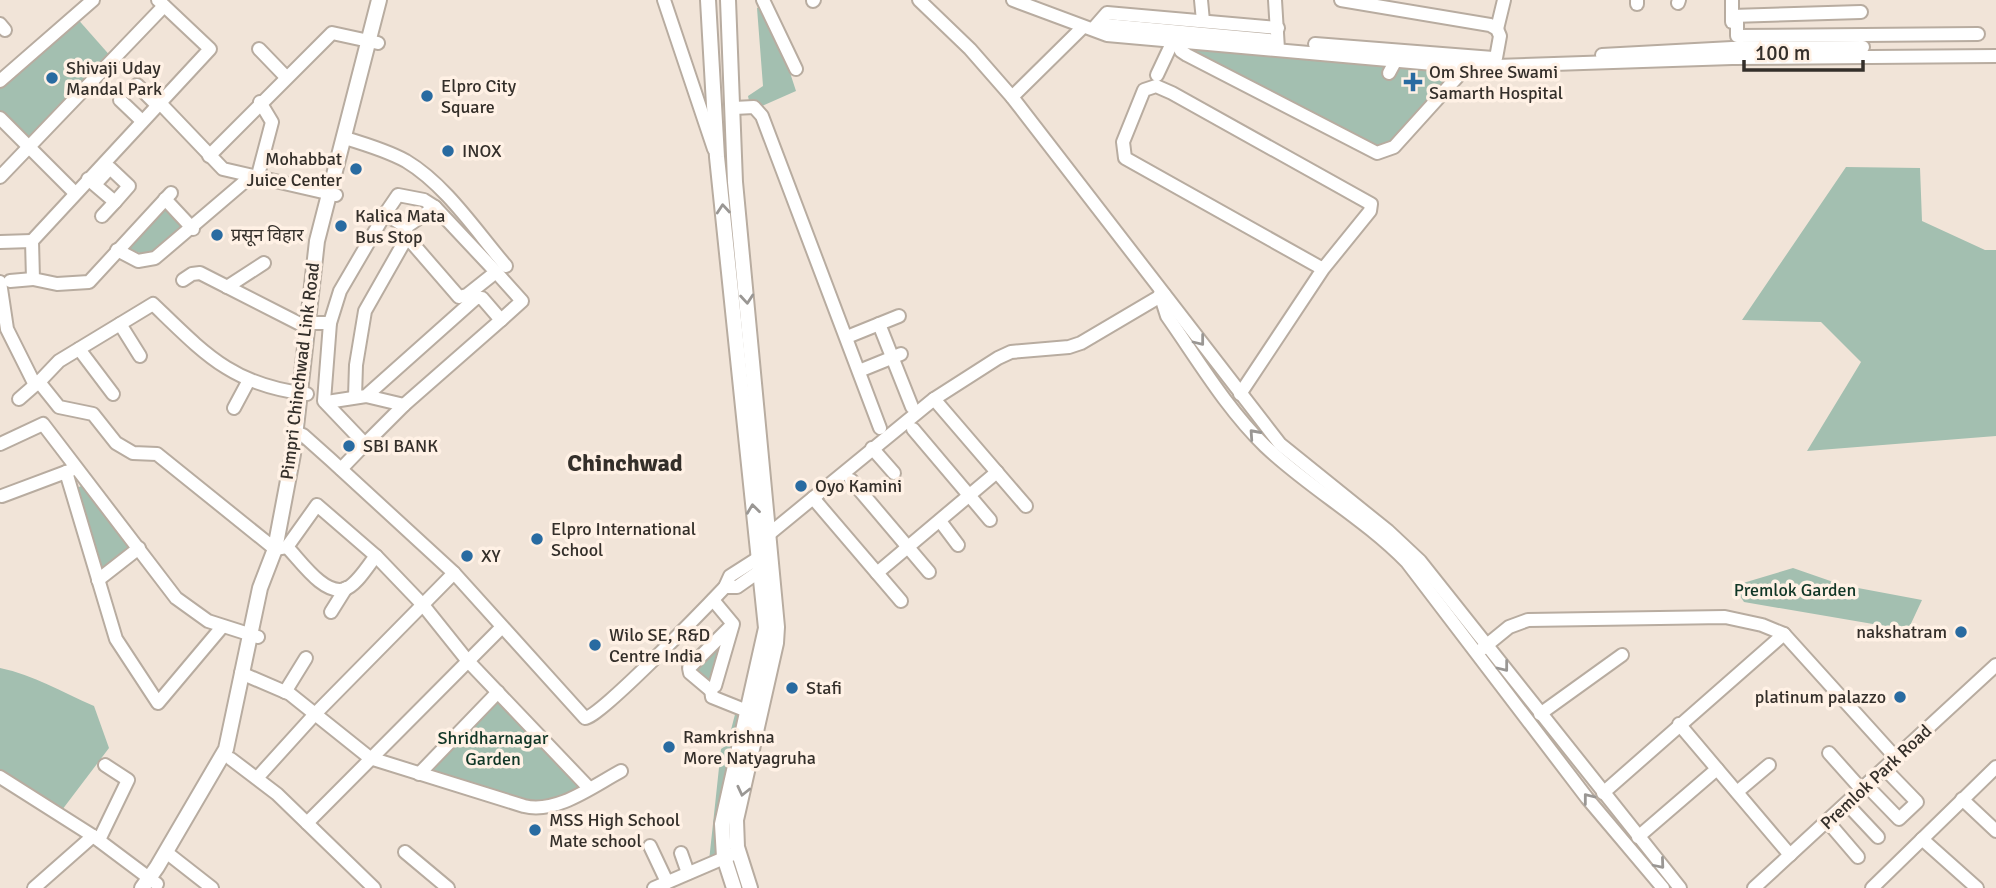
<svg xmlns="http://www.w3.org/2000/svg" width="1996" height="888" font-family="Signika,'Noto Sans Devanagari',sans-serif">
  <rect width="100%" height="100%" fill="#f1e4d8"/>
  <g fill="#a3bfb0">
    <path d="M 768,5 L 796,91 L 751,111 L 748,96 L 763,86 L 757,8 Z"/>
    <path d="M 75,16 L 113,59 L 23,144 L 0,118 L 0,81 Z"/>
    <path d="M 1180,49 L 1462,70 L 1382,154 Z"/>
    <path d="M 1846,167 L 1920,168 L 1922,221 L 1985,250 L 1996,250 L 1996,436 L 1807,451 L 1861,362 L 1821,322 L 1742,320 Z"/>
    <path d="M 169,199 L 190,221 L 151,257 L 123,247 Z"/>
    <path d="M 83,485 L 130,548 L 101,569 L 77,488 Z"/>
    <path d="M 1793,568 L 1842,585 L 1922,600 L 1908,630 L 1744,602 L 1733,586 Z"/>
    <path d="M 721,646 L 710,686 L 691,672 Z"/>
    <path d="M 0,668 C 34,675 62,692 94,706 L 109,748 L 62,810 L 0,771 Z"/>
    <path d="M 493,693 L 585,788 L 534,805 L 419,765 Z"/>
    <path d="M 738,703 L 746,705 L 724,856 L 709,861 L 721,749 L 727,745 Z"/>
  </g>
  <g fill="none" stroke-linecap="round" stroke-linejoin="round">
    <g stroke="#b8aca0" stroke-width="16">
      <g id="minor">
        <path d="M 158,0 L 210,49 L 32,241 L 33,279 L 57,284 L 89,282 L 171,193"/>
        <path d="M 664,0 L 714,149"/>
        <path d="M 763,0 L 796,69"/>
        <path d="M 919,0 L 970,49 L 1012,97 L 1280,444 L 1388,531 L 1420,561 L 1680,888"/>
        <path d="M 1013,0 L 1107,35 L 1467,67 L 1732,58 L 1996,56"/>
        <path d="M 1201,0 L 1203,21"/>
        <path d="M 1275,0 L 1278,49"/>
        <path d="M 1341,0 L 1490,25 L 1497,29 L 1500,36 L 1496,58"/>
        <path d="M 1732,0 L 1732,22"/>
        <path d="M 813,1 L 814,0"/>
        <path d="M 1678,3 L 1679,0"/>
        <path d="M 1637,4 L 1637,0"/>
        <path d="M 1732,16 L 1861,12"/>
        <path d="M 1737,16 L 1737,36 L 1978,34"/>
        <path d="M 0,24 L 5,30"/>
        <path d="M 1093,29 L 1106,25 L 1269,40"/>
        <path d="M 1093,29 L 1107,13 L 1278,28"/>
        <path d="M 1497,29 L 1504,0"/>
        <path d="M 1176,41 L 1181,51 L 1187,55 L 1377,153 L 1394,147 L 1469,64"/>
        <path d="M 1315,44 L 1493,58"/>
        <path d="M 259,49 L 286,77"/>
        <path d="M 1602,55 L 1732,48 L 1863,47"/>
        <path d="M 1389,73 L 1396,60"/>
        <path d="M 1157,75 L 1173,41"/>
        <path d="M 0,81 L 93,0"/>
        <path d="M 137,85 L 157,105"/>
        <path d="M 1012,97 L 1083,27"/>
        <path d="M 120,100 L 142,121"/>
        <path d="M 159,102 L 223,169 L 336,195"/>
        <path d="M 734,108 L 754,107 L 762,116 L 880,428"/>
        <path d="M 0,118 L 75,193"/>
        <path d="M 345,138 C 365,144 388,151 406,161 C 446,185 476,231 506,266"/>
        <path d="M 209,156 L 332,33 L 378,43"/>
        <path d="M 0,177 L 164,6"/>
        <path d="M 88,179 L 115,202 L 129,186 L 110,168 L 99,180"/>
        <path d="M 257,179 L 272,122 L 260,102"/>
        <path d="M 165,199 L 193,229"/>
        <path d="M 385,214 L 398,195 L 424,200 L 435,207 L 406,227"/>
        <path d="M 102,216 L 115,202"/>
        <path d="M 407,237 L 459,297 L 467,295 L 496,272 L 435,207"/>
        <path d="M 0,242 L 32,241"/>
        <path d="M 117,250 L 138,261 L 155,258 L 250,177"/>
        <path d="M 496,272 L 522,301 L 501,320"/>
        <path d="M 183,280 L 192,274 L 200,273 L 306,327 L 313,323 L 330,323"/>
        <path d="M 10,281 L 33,279"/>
        <path d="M 0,282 L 7,329 L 35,385 L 39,382 L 59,407 L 93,414 L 116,443 L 133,453 L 157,454 L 275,549 L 287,547 L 317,505 L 376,556 L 423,605 L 467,660 L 589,788"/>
        <path d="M 227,287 L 264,263"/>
        <path d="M 1160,294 L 1167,316 C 1198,360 1226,408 1265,446 C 1309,488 1364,518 1407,562 L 1587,798 L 1663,888"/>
        <path d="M 120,324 L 140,356"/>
        <path d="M 879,324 L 912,407"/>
        <path d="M 847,337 L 899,316"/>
        <path d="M 79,349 L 113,394"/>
        <path d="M 859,371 L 901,354"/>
        <path d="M 39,382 L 59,361 L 153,304 C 205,354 232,385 307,394"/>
        <path d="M 1240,394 L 1323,269 L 1370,211 L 1371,204 L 1172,93 L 1156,86 L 1144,90 L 1123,142 L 1125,158 L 1323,269"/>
        <path d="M 19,399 L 35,385"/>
        <path d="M 934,399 L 1026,506"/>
        <path d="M 327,402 L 366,396 L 476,298 L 482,298 L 501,320 L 404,405 L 366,396"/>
        <path d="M 234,408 L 249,380"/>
        <path d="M 913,429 L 990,520"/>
        <path d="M 295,432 L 303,435 L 331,460 L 454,573 L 585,718 C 598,719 708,605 725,587 L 730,576 L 766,553"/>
        <path d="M 0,444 L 43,424 L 176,598 L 208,621 L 258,637"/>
        <path d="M 365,444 L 404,405"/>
        <path d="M 872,448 L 894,473"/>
        <path d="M 341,469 L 365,444 L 324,401 L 330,323 L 340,291 L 385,214 L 406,227 L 407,237 L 365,311 L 356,365 L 355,397"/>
        <path d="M 66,472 L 116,639 L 158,703 L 222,627"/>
        <path d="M 851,480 L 929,572"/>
        <path d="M 2,496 L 74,469"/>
        <path d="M 813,498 L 901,601"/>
        <path d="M 940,521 L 958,545"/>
        <path d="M 763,539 L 934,399 L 998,358 L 1011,352 L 1069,347 L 1081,343 L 1164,294"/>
        <path d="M 287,547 C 300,560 324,596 345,589 C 357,585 368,565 376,556"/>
        <path d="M 877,573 L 997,472"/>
        <path d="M 98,580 L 139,548"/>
        <path d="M 725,587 L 737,587 L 767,566"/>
        <path d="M 713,600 L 733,624 L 715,686 L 709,689 L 690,673 L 689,668 L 733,624"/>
        <path d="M 331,612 L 346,588"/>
        <path d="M 1482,649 L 1509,627 L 1528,620 L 1725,617 L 1762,625 L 1784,634 L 1897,759"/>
        <path d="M 241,673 L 290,694 L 370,758 L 524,806 C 557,814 593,786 621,771"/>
        <path d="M 711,689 L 712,697 L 747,711"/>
        <path d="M 285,692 L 306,658"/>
        <path d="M 1540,714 L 1622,655"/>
        <path d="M 1679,724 L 1790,855"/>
        <path d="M 1829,753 L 1862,790"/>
        <path d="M 231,759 L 277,794 L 374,888"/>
        <path d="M 419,774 L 498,692"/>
        <path d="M 0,777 L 93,836 L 157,884"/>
        <path d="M 257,778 L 315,714 L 454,573"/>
        <path d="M 1867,786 L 1899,819 L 1917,802 L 1885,769"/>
        <path d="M 1737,792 L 1769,765"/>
        <path d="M 1603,793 L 1784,634"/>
        <path d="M 1962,799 L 1996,831"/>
        <path d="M 1847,804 L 1878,837"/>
        <path d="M 1828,822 L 1858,857"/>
        <path d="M 307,823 L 502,627"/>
        <path d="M 1638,837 L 1717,769"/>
        <path d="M 1922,839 L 1977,888"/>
        <path d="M 99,840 L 128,780 L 105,765"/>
        <path d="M 650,846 L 667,882"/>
        <path d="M 166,852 L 212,888"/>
        <path d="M 405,852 L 448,888"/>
        <path d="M 681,853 L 688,873"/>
        <path d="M 34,888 L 93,836"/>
        <path d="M 654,888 L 738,852"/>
        <path d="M 1754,888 L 1996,665"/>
        <path d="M 1872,888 L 1996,767"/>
      </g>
    </g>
    <g stroke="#b8aca0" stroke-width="18">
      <g id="major">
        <path d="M 708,0 L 717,157 L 766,628 L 722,824 L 724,857 L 734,888"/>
        <path d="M 728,0 L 735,182 L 777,627 L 776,643 L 736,820 L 737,847 L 750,888"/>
        <path d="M 142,888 L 157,867 L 226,749 L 260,588 L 275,549 L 293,454 L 317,241 L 379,0"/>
      </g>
    </g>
    <use href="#minor" stroke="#fff" stroke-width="12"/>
    <use href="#major" stroke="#fff" stroke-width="14"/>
  </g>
  <defs><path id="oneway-chevron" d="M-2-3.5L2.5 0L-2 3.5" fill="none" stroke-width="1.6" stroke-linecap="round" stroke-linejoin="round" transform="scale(1.75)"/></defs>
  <g stroke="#9a9794">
    <use href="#oneway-chevron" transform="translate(723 209) rotate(-95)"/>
    <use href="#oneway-chevron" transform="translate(747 299) rotate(85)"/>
    <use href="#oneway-chevron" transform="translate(1200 341) rotate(52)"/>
    <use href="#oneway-chevron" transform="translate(1254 434) rotate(-132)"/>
    <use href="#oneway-chevron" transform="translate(753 509) rotate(-97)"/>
    <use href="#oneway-chevron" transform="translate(1504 667) rotate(52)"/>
    <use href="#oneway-chevron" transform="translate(743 791) rotate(103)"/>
    <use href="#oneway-chevron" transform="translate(1588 798) rotate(-128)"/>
    <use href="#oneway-chevron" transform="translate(1660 864) rotate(50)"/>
  </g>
  <g fill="#296ba1" stroke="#fff1e5" stroke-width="2.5">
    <circle cx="52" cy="78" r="7"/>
    <path d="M1409.5 71.5h7v7h7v7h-7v7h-7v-7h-7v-7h7z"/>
    <circle cx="427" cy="96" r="7"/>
    <circle cx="448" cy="151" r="7"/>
    <circle cx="356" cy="169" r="7"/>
    <circle cx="341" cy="226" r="7"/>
    <circle cx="217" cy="235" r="7"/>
    <circle cx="349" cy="446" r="7"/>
    <circle cx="801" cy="486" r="7"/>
    <circle cx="537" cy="539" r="7"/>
    <circle cx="467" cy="556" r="7"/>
    <circle cx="1961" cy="632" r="7"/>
    <circle cx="595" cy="645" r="7"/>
    <circle cx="792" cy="688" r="7"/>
    <circle cx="1900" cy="697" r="7"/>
    <circle cx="669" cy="747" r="7"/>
    <circle cx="535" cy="830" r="7"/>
  </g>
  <g text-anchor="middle" stroke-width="7" stroke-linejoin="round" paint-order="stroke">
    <g font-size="18" fill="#342f2a" stroke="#fff1e5" text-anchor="start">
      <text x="66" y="74">Shivaji Uday<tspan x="66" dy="21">Mandal Park</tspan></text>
      <text x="1429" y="78">Om Shree Swami<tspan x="1429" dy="21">Samarth Hospital</tspan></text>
      <text x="441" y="92">Elpro City<tspan x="441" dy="21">Square</tspan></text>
      <text x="462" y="157">INOX</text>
      <text x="342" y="165" text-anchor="end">Mohabbat<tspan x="342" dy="21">Juice Center</tspan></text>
      <text x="355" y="222">Kalica Mata<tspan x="355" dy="21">Bus Stop</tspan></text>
      <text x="231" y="241">प्रसून विहार</text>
      <text x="363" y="452">SBI BANK</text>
      <text x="815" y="492">Oyo Kamini</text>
      <text x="551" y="535">Elpro International<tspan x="551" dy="21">School</tspan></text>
      <text x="481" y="562">XY</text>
      <text x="1947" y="638" text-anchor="end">nakshatram</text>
      <text x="609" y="641">Wilo SE, R&amp;D<tspan x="609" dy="21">Centre India</tspan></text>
      <text x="806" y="694">Stafi</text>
      <text x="1886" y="703" text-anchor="end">platinum palazzo</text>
      <text x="683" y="743">Ramkrishna<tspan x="683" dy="21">More Natyagruha</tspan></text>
      <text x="549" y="826">MSS High School<tspan x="549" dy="21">Mate school</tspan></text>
    </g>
    <g font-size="18" fill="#342f2a" stroke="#fff1e5">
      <text transform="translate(300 371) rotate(-83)" y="6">Pimpri Chinchwad Link Road</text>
      <text transform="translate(1876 777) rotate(-43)" y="6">Premlok Park Road</text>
    </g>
    <g font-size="18" fill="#103626" stroke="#fff1e5">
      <text x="1795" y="596">Premlok Garden</text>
      <text x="493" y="744">Shridharnagar<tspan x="493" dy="21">Garden</tspan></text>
    </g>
    <g font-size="24" font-weight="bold" fill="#342f2a" stroke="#fff1e5">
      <text x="625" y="471">Chinchwad</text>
    </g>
  </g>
  <path d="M1744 60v10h119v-10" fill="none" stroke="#342f2a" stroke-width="3.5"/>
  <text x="1755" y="60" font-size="21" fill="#342f2a" stroke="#fff1e5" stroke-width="5" paint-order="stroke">100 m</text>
</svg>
